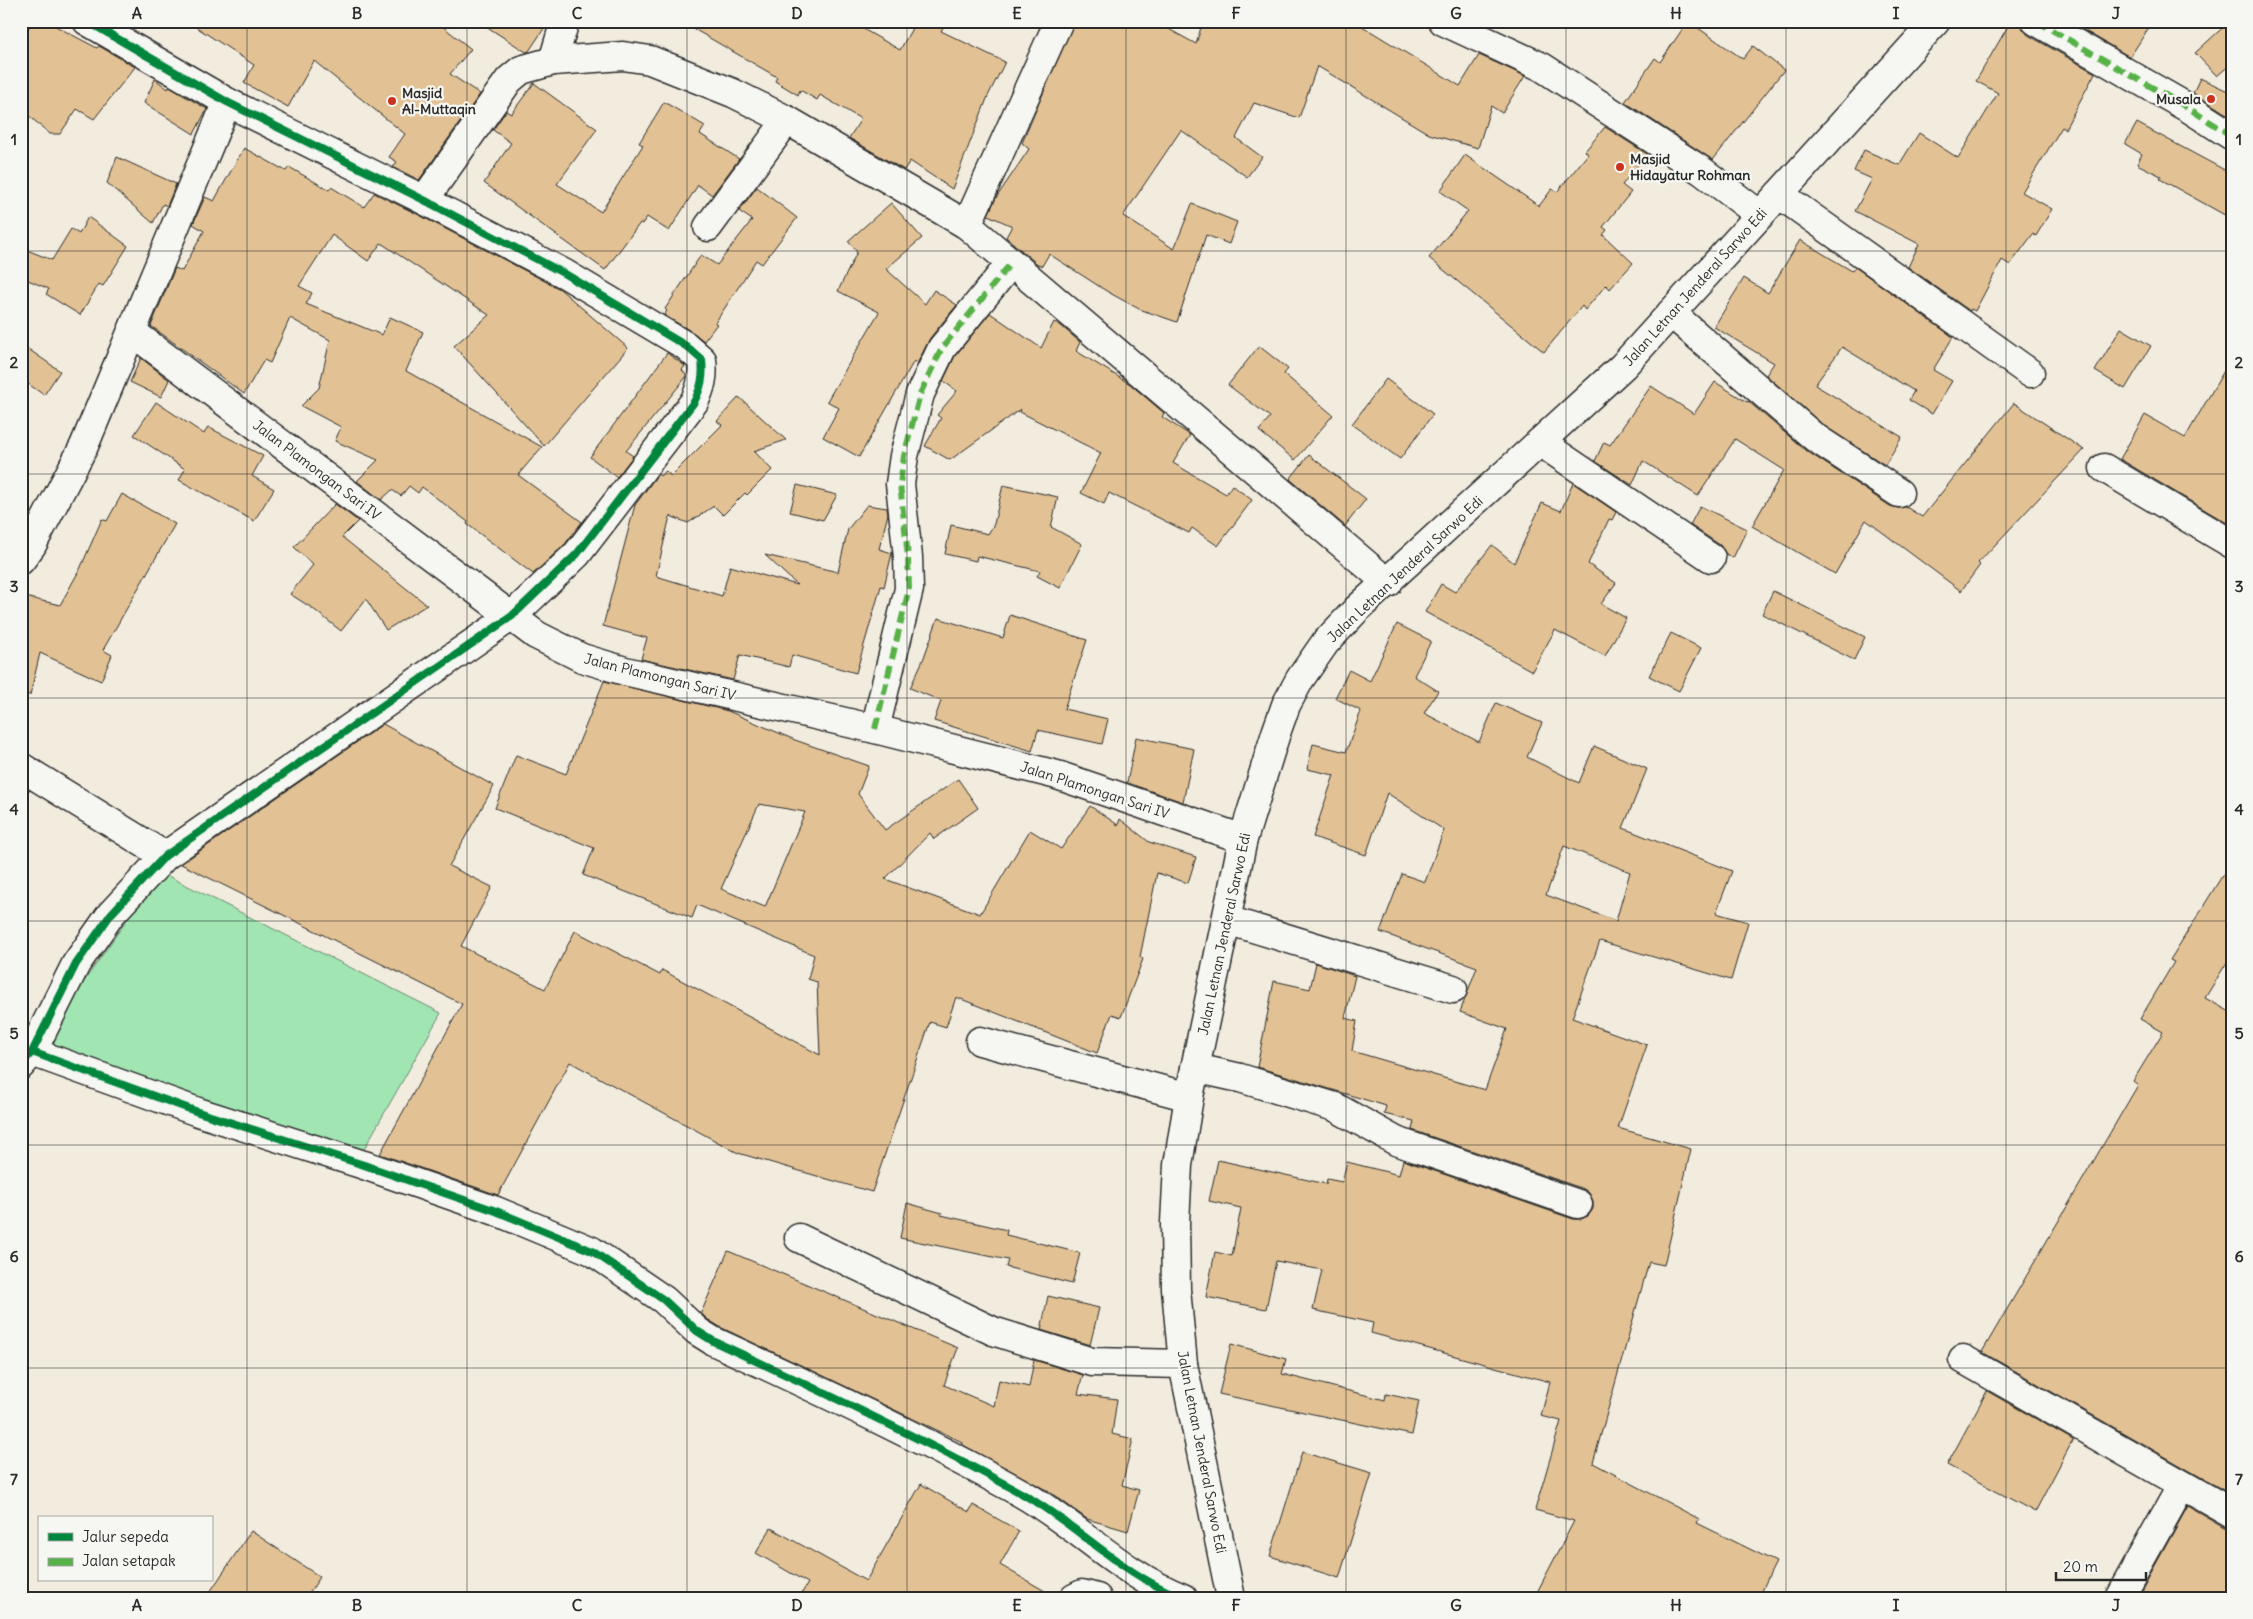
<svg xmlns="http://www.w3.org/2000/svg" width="2253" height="1619" font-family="Delius,sans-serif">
  <rect width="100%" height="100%" fill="#f2ecdf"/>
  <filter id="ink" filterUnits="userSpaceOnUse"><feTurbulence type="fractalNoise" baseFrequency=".02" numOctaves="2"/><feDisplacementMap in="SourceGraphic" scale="10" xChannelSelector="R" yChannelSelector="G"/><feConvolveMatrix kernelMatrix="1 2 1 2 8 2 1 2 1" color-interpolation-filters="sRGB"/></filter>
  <g filter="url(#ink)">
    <path fill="#a1e6b2" stroke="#66886e" d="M 160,872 L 441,1013 L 360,1156 L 42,1042 Z"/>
    <g fill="#e2c294" stroke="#2b2b2b" fill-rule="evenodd">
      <path d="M 34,21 L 46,21 L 97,48 L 99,46 L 135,67 L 94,119 L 77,109 L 60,134 L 50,134 L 21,109 L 21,37 Z"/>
      <path d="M 187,21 L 436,21 L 471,49 L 450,74 L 480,94 L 419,180 L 393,167 L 397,162 L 389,157 L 405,134 L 314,61 L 288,107 L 244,83 L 254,65 Z"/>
      <path d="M 478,21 L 549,21 L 529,51 L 526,52 Z"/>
      <path d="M 680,21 L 849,21 L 900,50 L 916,21 L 947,21 L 941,31 L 1005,62 L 988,96 L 952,189 L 910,161 L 904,170 L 849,138 L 861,119 L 820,95 L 817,100 L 800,90 L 798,95 L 775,81 L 777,77 Z"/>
      <path d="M 1074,21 L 1154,21 L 1196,44 L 1203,21 L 1354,21 L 1460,86 L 1479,55 L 1525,76 L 1502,113 L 1491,106 L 1478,148 L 1429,134 L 1317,66 L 1299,118 L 1254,103 L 1236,138 L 1262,157 L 1247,177 L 1181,130 L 1123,216 L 1174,249 L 1192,204 L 1237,222 L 1229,244 L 1206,235 L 1177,322 L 1139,309 L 1108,292 L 1049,254 L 1042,266 L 1036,263 L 1006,237 L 1012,226 L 988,215 L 996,198 L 1029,149 L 1022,143 Z"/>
      <path d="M 1688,21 L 1743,59 L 1753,46 L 1784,70 L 1713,160 L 1625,102 L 1655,58 L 1660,62 Z"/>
      <path d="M 2011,21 L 2020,21 L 2023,29 L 2028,35 L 2095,73 L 2065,129 L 2062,127 L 2022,192 L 2052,209 L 2036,236 L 2033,234 L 2010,265 L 2002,260 L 1975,311 L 1971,309 L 1970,311 L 1908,267 L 1919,244 L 1855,211 L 1872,179 L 1854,171 L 1864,150 L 1899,165 L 1919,133 L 1958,158 L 1998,93 L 1976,81 Z"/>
      <path d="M 2068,21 L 2153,21 L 2130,57 Z"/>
      <path d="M 2230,21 L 2232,63 L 2217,76 L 2195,53 Z"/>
      <path d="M 2200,78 L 2232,93 L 2232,117 L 2193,93 Z"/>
      <path d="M 155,79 L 168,89 L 169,87 L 207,109 L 194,134 L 144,103 Z"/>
      <path d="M 534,83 L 597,129 L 557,184 L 601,212 L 643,145 L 639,143 L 664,102 L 705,126 L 700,134 L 739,159 L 712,195 L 698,185 L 669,231 L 647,217 L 642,224 L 640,223 L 605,270 L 484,183 L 511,143 L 493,130 L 506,111 L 511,114 Z"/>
      <path d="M 2137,123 L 2232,174 L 2232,219 L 2160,179 L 2161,176 L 2137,164 L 2142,154 L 2125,144 Z"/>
      <path d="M 1605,127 L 1647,154 L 1622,185 L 1631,192 L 1603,227 L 1607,230 L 1603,235 L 1633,263 L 1610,289 L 1606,285 L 1585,310 L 1582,306 L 1544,352 L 1429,258 L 1468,211 L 1440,191 L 1465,155 L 1539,206 L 1552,189 L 1557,192 L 1588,154 L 1585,151 Z"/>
      <path d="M 244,148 L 286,171 L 289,167 L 329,190 L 331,187 L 364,207 L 374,193 L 417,214 L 560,289 L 628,348 L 544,446 L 454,346 L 489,315 L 381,243 L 368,261 L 332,235 L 299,286 L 312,293 L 306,304 L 382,335 L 390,317 L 423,332 L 406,371 L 542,447 L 518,475 L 582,522 L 565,544 L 533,574 L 467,524 L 468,522 L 422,487 L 418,493 L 409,486 L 401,496 L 392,490 L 381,500 L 357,481 L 378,460 L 335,441 L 341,427 L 301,406 L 319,388 L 330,340 L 290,318 L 270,363 L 264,360 L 244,394 L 151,326 L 175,268 L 182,271 L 204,231 L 193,224 L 205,197 L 214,201 Z"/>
      <path d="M 117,157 L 176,184 L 167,206 L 163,204 L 153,223 L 107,183 Z"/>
      <path d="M 757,187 L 797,218 L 762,264 L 756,260 L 715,323 L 717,324 L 704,341 L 694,333 L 664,315 L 667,311 L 665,309 L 701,255 L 717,265 L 752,220 L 739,211 Z"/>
      <path d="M 891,203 L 922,238 L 886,269 L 925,304 L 934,290 L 957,305 L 930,338 L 917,364 L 914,361 L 859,457 L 823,437 L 839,408 L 827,401 L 879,312 L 838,291 L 857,252 L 848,241 Z"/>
      <path d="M 88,217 L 128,246 L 103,286 L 99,284 L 80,315 L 46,294 L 49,289 L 21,277 L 21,264 L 27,250 L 52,260 L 71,229 L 79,234 Z"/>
      <path d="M 1800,240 L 1852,271 L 1855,267 L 1953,337 L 1933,370 L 1952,381 L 1932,414 L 1909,400 L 1914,391 L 1842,347 L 1815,385 L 1902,437 L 1885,465 L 1823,425 L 1766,375 L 1774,363 L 1714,327 L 1744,278 L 1768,293 Z"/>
      <path d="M 990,313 L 1041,348 L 1054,322 L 1060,325 L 1080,342 L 1076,351 L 1130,384 L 1164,413 L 1162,417 L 1190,435 L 1173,463 L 1226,494 L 1232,485 L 1252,500 L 1218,546 L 1192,528 L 1189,533 L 1109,493 L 1104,504 L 1081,493 L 1101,453 L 1020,412 L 1021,409 L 950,460 L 925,446 L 941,418 L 937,415 L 957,391 L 943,381 L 955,356 Z"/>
      <path d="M 2121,328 L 2151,346 L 2125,389 L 2095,371 Z"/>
      <path d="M 21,344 L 60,371 L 44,395 L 21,379 Z"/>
      <path d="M 1259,346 L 1288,369 L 1284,374 L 1333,415 L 1295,460 L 1259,431 L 1270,417 L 1228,385 Z"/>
      <path d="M 667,353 L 685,366 L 682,370 L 687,376 L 626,451 L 633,456 L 617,477 L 590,457 Z"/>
      <path d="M 2232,357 L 2232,526 L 2120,459 L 2145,415 L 2185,438 Z"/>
      <path d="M 141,358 L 169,380 L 161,397 L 130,382 Z"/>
      <path d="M 1386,379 L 1433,414 L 1400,459 L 1352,424 Z"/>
      <path d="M 1715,382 L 1747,402 L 1748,401 L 1805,450 L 1890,506 L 1898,508 L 1906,507 L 1922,517 L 2014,403 L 2084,450 L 1978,563 L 1980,565 L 1961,591 L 1866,520 L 1835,574 L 1752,526 L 1784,470 L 1735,439 L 1698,496 L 1643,461 L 1632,485 L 1595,461 L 1604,442 L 1610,445 L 1651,386 L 1694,414 Z"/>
      <path d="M 739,397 L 786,440 L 754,451 L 772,470 L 747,495 L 745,493 L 723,515 L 714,506 L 688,523 L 670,516 L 656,576 L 722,596 L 730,566 L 797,585 L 765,555 L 838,572 L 848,529 L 867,505 L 887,508 L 888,514 L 879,549 L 892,553 L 884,587 L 881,586 L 856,673 L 792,655 L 789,667 L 740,655 L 733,680 L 641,659 L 647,638 L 603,626 L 635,505 L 658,474 L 660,476 L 666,471 L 671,476 L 722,425 L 717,421 Z"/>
      <path d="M 156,402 L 204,434 L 208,427 L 263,456 L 252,476 L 274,489 L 254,521 L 179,480 L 185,469 L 134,435 Z"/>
      <path d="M 1309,455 L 1366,499 L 1345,526 L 1290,479 Z"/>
      <path d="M 1573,483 L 1616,512 L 1612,520 L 1609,519 L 1588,564 L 1616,583 L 1601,604 L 1626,618 L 1605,656 L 1555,630 L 1532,671 L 1425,612 L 1441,584 L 1455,592 L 1492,545 L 1514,563 L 1542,503 L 1561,511 Z"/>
      <path d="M 797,485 L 837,495 L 823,520 L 790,512 Z"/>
      <path d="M 1003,485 L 1058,497 L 1051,527 L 1082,544 L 1060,588 L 1037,576 L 1040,571 L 977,556 L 976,561 L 945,554 L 951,525 L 988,534 L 994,524 Z"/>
      <path d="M 122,494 L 175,524 L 103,650 L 112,655 L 101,681 L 40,653 L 30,695 L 21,694 L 21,611 L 25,597 L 60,605 L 80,569 L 102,519 L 107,521 Z"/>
      <path d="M 335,504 L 358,521 L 342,537 L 427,605 L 386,630 L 366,599 L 341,631 L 312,608 L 290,594 L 313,565 L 294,547 Z"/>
      <path d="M 1700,506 L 1747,529 L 1733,558 L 1726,554 L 1720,545 L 1690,525 Z"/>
      <path d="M 1773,591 L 1865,637 L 1854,660 L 1762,614 Z"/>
      <path d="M 1010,615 L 1087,640 L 1064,709 L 1108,719 L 1102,744 L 1038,730 L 1032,751 L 934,721 L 941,701 L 910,688 L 923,660 L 938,618 L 1003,638 Z"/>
      <path d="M 1397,624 L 1431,641 L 1414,676 L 1438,691 L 1424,713 L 1479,742 L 1496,703 L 1542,723 L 1527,757 L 1579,783 L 1594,746 L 1647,769 L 1623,828 L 1732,871 L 1716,913 L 1748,922 L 1731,980 L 1600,941 L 1572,1018 L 1647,1045 L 1618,1128 L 1691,1149 L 1664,1265 L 1649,1262 L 1593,1463 L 1699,1519 L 1697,1523 L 1776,1562 L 1758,1598 L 1534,1598 L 1574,1521 L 1535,1510 L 1561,1421 L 1541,1416 L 1550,1382 L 1371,1333 L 1373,1323 L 1313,1310 L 1322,1270 L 1276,1261 L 1266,1309 L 1206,1297 L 1215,1252 L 1232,1256 L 1241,1208 L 1209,1201 L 1218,1160 L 1326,1184 L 1327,1179 L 1342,1182 L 1347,1162 L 1399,1175 L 1403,1160 L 1573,1219 L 1580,1219 L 1588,1216 L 1593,1209 L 1593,1201 L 1589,1193 L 1584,1189 L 1412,1130 L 1414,1121 L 1384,1114 L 1386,1106 L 1257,1067 L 1274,981 L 1310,989 L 1316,963 L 1355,976 L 1345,1018 L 1357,1021 L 1352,1051 L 1485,1090 L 1507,1029 L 1460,1012 L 1477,967 L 1380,932 L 1402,874 L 1425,882 L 1444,830 L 1387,793 L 1366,855 L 1313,837 L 1334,775 L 1307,769 L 1313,744 L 1346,752 L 1361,711 L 1335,698 L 1349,670 L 1370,681 ZM 1564,846 L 1630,872 L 1616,921 L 1546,895 Z"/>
      <path d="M 1671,633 L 1701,648 L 1679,691 L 1649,676 Z"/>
      <path d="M 604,681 L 728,711 L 795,740 L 869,766 L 858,794 L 885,830 L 958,779 L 978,808 L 934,839 L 930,833 L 885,879 L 980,914 L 1030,830 L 1061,849 L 1090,806 L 1118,825 L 1120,819 L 1149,842 L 1196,857 L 1188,883 L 1157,873 L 1140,957 L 1143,959 L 1121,1017 L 1112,1014 L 1097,1053 L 956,997 L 946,1027 L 930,1022 L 872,1192 L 738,1153 L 570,1062 L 498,1195 L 380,1154 L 462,1004 L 181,864 L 383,724 L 494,786 L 449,866 L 492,887 L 461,946 L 545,989 L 575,931 L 660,975 L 662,970 L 820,1055 L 817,982 L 808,979 L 814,955 L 697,905 L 692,918 L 583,875 L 594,848 L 495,808 L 516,755 L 566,774 ZM 759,804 L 805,812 L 765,907 L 721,889 Z"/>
      <path d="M 1136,737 L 1194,749 L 1183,802 L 1127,783 Z"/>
      <path d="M 2232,860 L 2232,954 L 2205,998 L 2232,1013 L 2232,1495 L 1982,1352 L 2138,1085 L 2133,1081 L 2163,1032 L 2140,1019 L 2174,962 L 2170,960 Z"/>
      <path d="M 907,1203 L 942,1213 L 941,1215 L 1007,1230 L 1006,1235 L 1080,1253 L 1072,1284 L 1006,1267 L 1008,1260 L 900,1238 Z"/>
      <path d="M 728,1251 L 958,1348 L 944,1385 L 994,1406 L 999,1380 L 1029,1387 L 1034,1360 L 1083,1375 L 1078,1394 L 1117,1399 L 1112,1434 L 1133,1439 L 1122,1485 L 1139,1490 L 1128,1531 L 1087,1519 L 1050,1492 L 961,1444 L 962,1442 L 720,1327 L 707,1319 L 701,1313 Z"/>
      <path d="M 1048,1296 L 1099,1308 L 1090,1345 L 1041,1330 Z"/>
      <path d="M 1231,1344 L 1286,1359 L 1282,1374 L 1385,1400 L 1386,1394 L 1419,1401 L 1412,1435 L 1219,1394 Z"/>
      <path d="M 1987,1391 L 2073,1440 L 2035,1512 L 1947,1465 Z"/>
      <path d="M 1302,1452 L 1372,1473 L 1339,1578 L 1270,1556 Z"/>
      <path d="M 921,1484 L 969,1512 L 973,1505 L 1019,1531 L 1000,1565 L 1057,1598 L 799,1598 L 808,1583 L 756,1553 L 771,1528 L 866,1581 Z"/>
      <path d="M 2188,1506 L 2224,1527 L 2232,1529 L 2232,1598 L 2137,1598 Z"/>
      <path d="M 251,1531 L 320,1577 L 306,1598 L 206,1598 Z"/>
    </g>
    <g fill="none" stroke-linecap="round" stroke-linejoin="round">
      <g stroke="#2b2b2b" stroke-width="31">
        <g id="minor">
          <path d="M 1443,21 L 1542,67 L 1702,171 L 1760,215"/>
          <path d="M 2036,21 L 2190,109 L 2232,136"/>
          <path d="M 553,61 L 565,21"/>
          <path d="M 1779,194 L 2030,373"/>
          <path d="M 424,200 L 509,80 L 521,70 L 553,61 L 623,56 L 650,60 L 733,93 L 787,120 L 967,225 L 1388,583"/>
          <path d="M 967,225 L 1059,21"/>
          <path d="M 708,227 L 787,120"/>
          <path d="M 1671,313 L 1814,437 L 1899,493"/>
          <path d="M 132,332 L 536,635 L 582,658 L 625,671 L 875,729 L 1057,775 L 1243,839"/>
          <path d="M 1540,442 L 1711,558"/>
          <path d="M 2104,468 L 2232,544"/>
          <path d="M 21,560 L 32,545 L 84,446 L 227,102"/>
          <path d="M 875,729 L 909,589 L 908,557 L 900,484 L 904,456 L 920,394 L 942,348 L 1011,263"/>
          <path d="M 21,767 L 165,856"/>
          <path d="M 1227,920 L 1453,989"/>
          <path d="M 980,1041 L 1189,1097"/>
          <path d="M 32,1052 L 198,1112 L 364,1165 L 496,1211 L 592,1251 L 664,1300 L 697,1331 L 713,1341 C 817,1389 921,1438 1021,1493 C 1078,1525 1122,1575 1183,1598"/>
          <path d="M 21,1065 L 32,1052 L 76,964 L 111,914 L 165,856 L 512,616 L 577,554 L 694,402 C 701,388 704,377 702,360 L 686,346 L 565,274 L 424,200 L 227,102 L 87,21"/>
          <path d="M 1195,1068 L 1240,1078 L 1335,1107 L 1396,1141 L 1578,1204"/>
          <path d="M 799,1238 L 993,1331 L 1092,1362 L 1183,1364"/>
          <path d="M 1963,1359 L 2232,1513"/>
          <path d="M 1074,1598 L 1082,1594 L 1097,1598"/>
          <path d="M 2119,1598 L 2182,1485"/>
        </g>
      </g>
      <g stroke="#2b2b2b" stroke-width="31">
        <path id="major" d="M 1231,1598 L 1183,1364 L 1176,1289 L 1175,1223 L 1178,1165 L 1189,1097 L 1243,839 L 1276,733 L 1286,705 L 1300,679 L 1325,643 L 1357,609 L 1623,366 L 1936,21"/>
      </g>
      <use href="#minor" stroke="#f6f6f2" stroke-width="28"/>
      <use href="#major" stroke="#f6f6f2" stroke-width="28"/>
      <g stroke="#56b246" stroke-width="6" stroke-dasharray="12 6" stroke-linecap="butt">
        <path d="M 2036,21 L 2190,109 L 2232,136"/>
        <path d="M 875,729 L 909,589 L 908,557 L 900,484 L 904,456 L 920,394 L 942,348 L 1011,263"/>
      </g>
      <g stroke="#f6f6f2" stroke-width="11">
        <g id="cycleway">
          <path d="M 32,1052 L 198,1112 L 364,1165 L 496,1211 L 592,1251 L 664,1300 L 697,1331 L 713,1341 C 817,1389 921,1438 1021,1493 C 1078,1525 1122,1575 1183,1598"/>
          <path d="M 21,1065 L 32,1052 L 76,964 L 111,914 L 165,856 L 512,616 L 577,554 L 694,402 C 701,388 704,377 702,360 L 686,346 L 565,274 L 424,200 L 227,102 L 87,21"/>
        </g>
      </g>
      <use href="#cycleway" stroke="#00873e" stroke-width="8"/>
    </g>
  </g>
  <path fill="none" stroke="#2b2b2b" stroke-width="1" stroke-opacity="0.55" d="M 247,21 L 247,1598M 467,21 L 467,1598M 687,21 L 687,1598M 907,21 L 907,1598M 1126,21 L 1126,1598M 1346,21 L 1346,1598M 1566,21 L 1566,1598M 1786,21 L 1786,1598M 2006,21 L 2006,1598M 21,251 L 2232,251M 21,474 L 2232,474M 21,698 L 2232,698M 21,921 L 2232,921M 21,1145 L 2232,1145M 21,1368 L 2232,1368"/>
  <g fill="#c8321e" stroke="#f6f6f2" stroke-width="2">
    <circle cx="2211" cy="99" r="5"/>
    <circle cx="392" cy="101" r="5"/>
    <circle cx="1620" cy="167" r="5"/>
  </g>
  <g text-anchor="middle" stroke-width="4.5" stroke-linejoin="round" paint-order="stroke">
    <g font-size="14" font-weight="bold" fill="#2b2b2b" stroke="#f6f6f2" text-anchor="start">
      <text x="402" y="98">Masjid<tspan x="402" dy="16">Al-Muttaqin</tspan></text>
      <text x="2201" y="104" text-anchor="end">Musala</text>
      <text x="1630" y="164">Masjid<tspan x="1630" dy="16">Hidayatur Rohman</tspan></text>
    </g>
    <g font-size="14" fill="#2b2b2b" stroke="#f6f6f2">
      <text transform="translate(1695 287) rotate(-48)" y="5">Jalan Letnan Jenderal Sarwo Edi</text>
      <text transform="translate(317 470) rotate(37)" y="5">Jalan Plamongan Sari IV</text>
      <text transform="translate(1405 569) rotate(-43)" y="5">Jalan Letnan Jenderal Sarwo Edi</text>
      <text transform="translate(660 677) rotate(14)" y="5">Jalan Plamongan Sari IV</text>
      <text transform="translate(1095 790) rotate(18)" y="5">Jalan Plamongan Sari IV</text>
      <text transform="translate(1224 934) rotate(-78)" y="5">Jalan Letnan Jenderal Sarwo Edi</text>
      <text transform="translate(1202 1452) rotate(79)" y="5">Jalan Letnan Jenderal Sarwo Edi</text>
    </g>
  </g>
  <rect width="2253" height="1619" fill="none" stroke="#f6f6f2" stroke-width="55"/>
  <rect x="38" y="1516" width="175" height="65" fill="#f6f6f2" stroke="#a5a5a2"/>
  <rect x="48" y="1533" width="25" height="8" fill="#00873e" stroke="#a5a5a2"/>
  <text x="82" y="1542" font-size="15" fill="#2b2b2b">Jalur sepeda</text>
  <rect x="48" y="1558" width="25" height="8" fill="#56b246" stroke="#a5a5a2"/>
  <text x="82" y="1566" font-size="15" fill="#2b2b2b">Jalan setapak</text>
  <path d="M2056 1572v8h90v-8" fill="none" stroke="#2b2b2b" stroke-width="2.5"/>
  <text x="2063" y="1572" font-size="15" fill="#2b2b2b" stroke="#f6f6f2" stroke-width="4" paint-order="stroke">20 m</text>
  <rect x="28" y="28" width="2198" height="1564" fill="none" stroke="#2b2b2b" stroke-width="2"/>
  <g font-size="16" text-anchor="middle" font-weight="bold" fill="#2b2b2b">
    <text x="137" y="19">A</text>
    <text x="357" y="19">B</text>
    <text x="577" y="19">C</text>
    <text x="797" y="19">D</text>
    <text x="1017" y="19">E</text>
    <text x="1236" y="19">F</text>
    <text x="1456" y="19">G</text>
    <text x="1676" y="19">H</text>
    <text x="1896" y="19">I</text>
    <text x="2116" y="19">J</text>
    <text x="14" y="145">1</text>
    <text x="2239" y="145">1</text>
    <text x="14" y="368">2</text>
    <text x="2239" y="368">2</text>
    <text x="14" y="592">3</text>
    <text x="2239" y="592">3</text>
    <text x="14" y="815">4</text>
    <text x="2239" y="815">4</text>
    <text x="14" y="1039">5</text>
    <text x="2239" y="1039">5</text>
    <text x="14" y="1262">6</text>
    <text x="2239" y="1262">6</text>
    <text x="14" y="1485">7</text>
    <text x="2239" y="1485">7</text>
    <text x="137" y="1611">A</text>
    <text x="357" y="1611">B</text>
    <text x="577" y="1611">C</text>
    <text x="797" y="1611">D</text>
    <text x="1017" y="1611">E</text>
    <text x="1236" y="1611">F</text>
    <text x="1456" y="1611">G</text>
    <text x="1676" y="1611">H</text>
    <text x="1896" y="1611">I</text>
    <text x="2116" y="1611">J</text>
  </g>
</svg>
